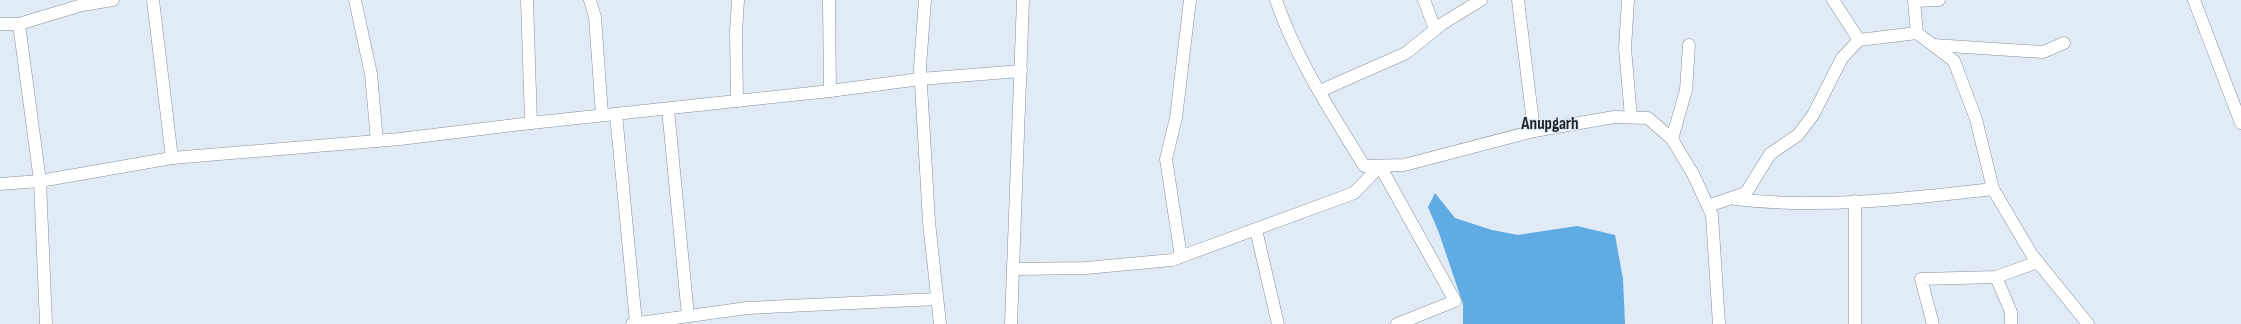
<svg xmlns="http://www.w3.org/2000/svg" width="2241" height="324" font-family="'Sofia Sans Condensed',sans-serif">
  <rect width="100%" height="100%" fill="#e0ebf5"/>
  <path fill="#60abe3" d="M 1435,193 L 1455,218 L 1492,230 L 1518,235 L 1577,226 L 1615,235 L 1623,279 L 1625,324 L 1463,324 L 1463,304 L 1439,233 L 1428,207 Z"/>
  <g fill="none" stroke-linecap="round" stroke-linejoin="round">
    <g stroke="#879199" stroke-width="13">
      <g id="minor">
        <path d="M 153,0 L 172,158"/>
        <path d="M 355,0 L 371,74 L 377,141"/>
        <path d="M 527,0 L 531,123"/>
        <path d="M 590,0 L 595,17 L 602,115"/>
        <path d="M 829,0 L 830,91"/>
        <path d="M 925,0 L 920,67 L 929,222 L 940,324"/>
        <path d="M 1023,0 L 1013,269 L 1086,268 L 1172,260 L 1354,193 L 1380,166 L 1455,301 L 1397,324"/>
        <path d="M 1276,0 C 1296,59 1332,113 1364,166 L 1404,165 L 1534,131 L 1614,117 L 1648,118 L 1672,139 L 1693,174 L 1712,215 L 1719,324"/>
        <path d="M 1424,0 L 1435,29"/>
        <path d="M 1518,0 L 1534,131"/>
        <path d="M 1628,0 L 1625,48 L 1631,117"/>
        <path d="M 1833,0 L 1859,40"/>
        <path d="M 2194,0 L 2241,123"/>
        <path d="M 0,24 L 19,24 L 82,5 L 113,0"/>
        <path d="M 19,24 L 40,181 L 46,324"/>
        <path d="M 1917,33 L 1914,1 L 1939,0"/>
        <path d="M 1933,45 L 2043,52 L 2064,43"/>
        <path d="M 1320,91 L 1406,53 L 1442,24 L 1481,0"/>
        <path d="M 737,101 L 736,32 L 738,0"/>
        <path d="M 668,109 L 688,316"/>
        <path d="M 616,114 L 636,323"/>
        <path d="M 1672,139 L 1686,90 L 1689,45"/>
        <path d="M 0,184 L 40,181 L 172,158 L 400,139 L 531,123 L 830,91 L 920,79 L 1021,71"/>
        <path d="M 1735,199 C 1820,209 1907,199 1993,189"/>
        <path d="M 1855,201 L 1855,324"/>
        <path d="M 1708,206 L 1746,193 L 1770,154 L 1798,135 L 1813,115 L 1842,58 L 1859,40 L 1917,33 L 1954,61 L 1976,119 L 1993,189 L 2032,255 L 2088,324"/>
        <path d="M 1256,230 L 1278,324"/>
        <path d="M 1181,257 L 1166,159 L 1176,118 L 1190,0"/>
        <path d="M 1996,277 L 2011,312 L 2011,324"/>
        <path d="M 632,324 L 747,308 L 937,299"/>
        <path d="M 1011,324 L 1013,269"/>
        <path d="M 1933,324 L 1921,279 L 1996,277 L 2038,262"/>
      </g>
    </g>
    <use href="#minor" stroke="#fff" stroke-width="12"/>
  </g>
  <g text-anchor="middle" stroke-width="3" stroke-linejoin="round" paint-order="stroke">
    <g font-size="17" font-weight="bold" fill="#202427" stroke="#e0ebf5">
      <text x="1550" y="129">Anupgarh</text>
    </g>
  </g>
</svg>
